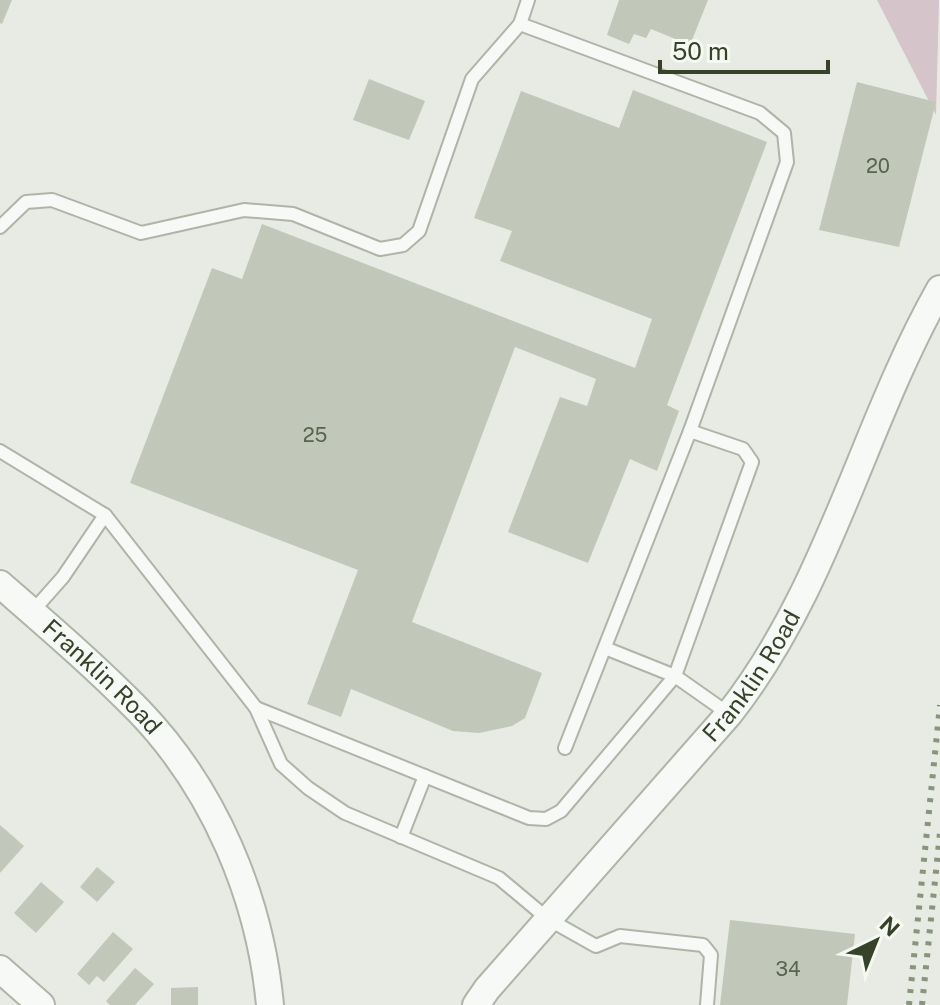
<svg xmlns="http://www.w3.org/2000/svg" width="940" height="1005" font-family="'Public Sans',sans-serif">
  <rect width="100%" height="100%" fill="#e7ebe3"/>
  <path fill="#d5c4ca" d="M 877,0 L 939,0 L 936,115 Z"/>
  <g fill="#c1c8ba">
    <path d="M 0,0 L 12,0 L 2,24 L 0,23 Z"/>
    <path d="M 619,0 L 708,0 L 690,45 L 651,29 L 646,38 L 634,34 L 629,44 L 607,35 Z"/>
    <path d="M 369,79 L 425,101 L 409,140 L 353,120 Z"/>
    <path d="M 857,82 L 936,102 L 899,247 L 819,230 Z"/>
    <path d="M 633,90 L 767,142 L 667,405 L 679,411 L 657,471 L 630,459 L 588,563 L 508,532 L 560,397 L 587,406 L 596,379 L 515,347 L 412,622 L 542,673 L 525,718 L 512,726 L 479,733 L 453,731 L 351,689 L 341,717 L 307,704 L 358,570 L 130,483 L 212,268 L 242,279 L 262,224 L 635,368 L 652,319 L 500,261 L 512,231 L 474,218 L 521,91 L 619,128 Z"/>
    <path d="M 0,825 L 24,846 L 0,873 Z"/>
    <path d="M 97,867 L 115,882 L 97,902 L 80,887 Z"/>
    <path d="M 41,882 L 64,902 L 36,933 L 14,913 Z"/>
    <path d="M 730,920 L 855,934 L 847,1005 L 720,1005 Z"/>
    <path d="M 113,932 L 133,949 L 104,982 L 97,976 L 89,985 L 77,974 Z"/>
    <path d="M 135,968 L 154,984 L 135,1005 L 110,1005 L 106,1001 Z"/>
    <path d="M 198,987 L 198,1005 L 171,1005 L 171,988 Z"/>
  </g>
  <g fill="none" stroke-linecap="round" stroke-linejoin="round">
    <g stroke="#aeb5a8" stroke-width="16">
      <g id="service">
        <path d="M 528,0 L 520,24 L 760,113 L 784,133 L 787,162 L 690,431"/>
        <path d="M 0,227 L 26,202 L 52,200 L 141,233 L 244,210 L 293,214 L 380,249 L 403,245 L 419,231 L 472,79 L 520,24"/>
        <path d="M 0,451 L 105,515"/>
        <path d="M 32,612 L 63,577 L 105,515 L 256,708 L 281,764 L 308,788 L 345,813 L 499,878 L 548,919 L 596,946 L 620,936 L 703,945 L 711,955 L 707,1005"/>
        <path d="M 605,648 L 675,676 L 729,714"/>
        <path d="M 256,708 L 529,818 L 546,819 L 561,811 L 675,676 L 752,462 L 743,449 L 690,431 L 565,748"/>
        <path d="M 401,837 L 425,776"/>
      </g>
    </g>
    <g stroke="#aeb5a8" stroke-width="30">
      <g id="minor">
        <path id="s1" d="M 0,584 C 47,625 95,666 139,711 C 214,789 260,897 270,1005"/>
        <path d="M 0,969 L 41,1005"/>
        <path id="s2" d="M 476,1005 L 487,989 L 729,714 C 829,587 862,427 940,289"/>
      </g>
    </g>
    <use href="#service" stroke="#f7f9f6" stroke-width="12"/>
    <use href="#minor" stroke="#f7f9f6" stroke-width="26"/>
    <g stroke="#88957c" stroke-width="6" stroke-dasharray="4 8" stroke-linecap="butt">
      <path d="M 909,1005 L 940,705"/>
      <path d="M 922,1005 L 940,833"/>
    </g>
  </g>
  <g text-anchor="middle" stroke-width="6" stroke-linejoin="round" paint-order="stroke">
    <g font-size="20" fill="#59644e">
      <text x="878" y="173">20</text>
      <text x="315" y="442">25</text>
      <text x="788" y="976">34</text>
    </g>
    <g font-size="24" fill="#36432a" stroke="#f6f8f2">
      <text dy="8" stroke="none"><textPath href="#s2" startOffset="430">Franklin Road</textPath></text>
      <text dy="8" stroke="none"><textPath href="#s1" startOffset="138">Franklin Road</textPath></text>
    </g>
  </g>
  <g transform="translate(876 941) rotate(43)" stroke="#f6f8f2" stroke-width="6" paint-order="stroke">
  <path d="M0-6L14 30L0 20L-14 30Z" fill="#36432a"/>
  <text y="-12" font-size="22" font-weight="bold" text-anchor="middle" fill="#36432a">N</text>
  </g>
  <path d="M660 60v12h168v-12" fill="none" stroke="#36432a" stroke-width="4"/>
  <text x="672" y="60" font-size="24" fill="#36432a" stroke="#f6f8f2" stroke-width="6" paint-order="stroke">50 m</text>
</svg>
